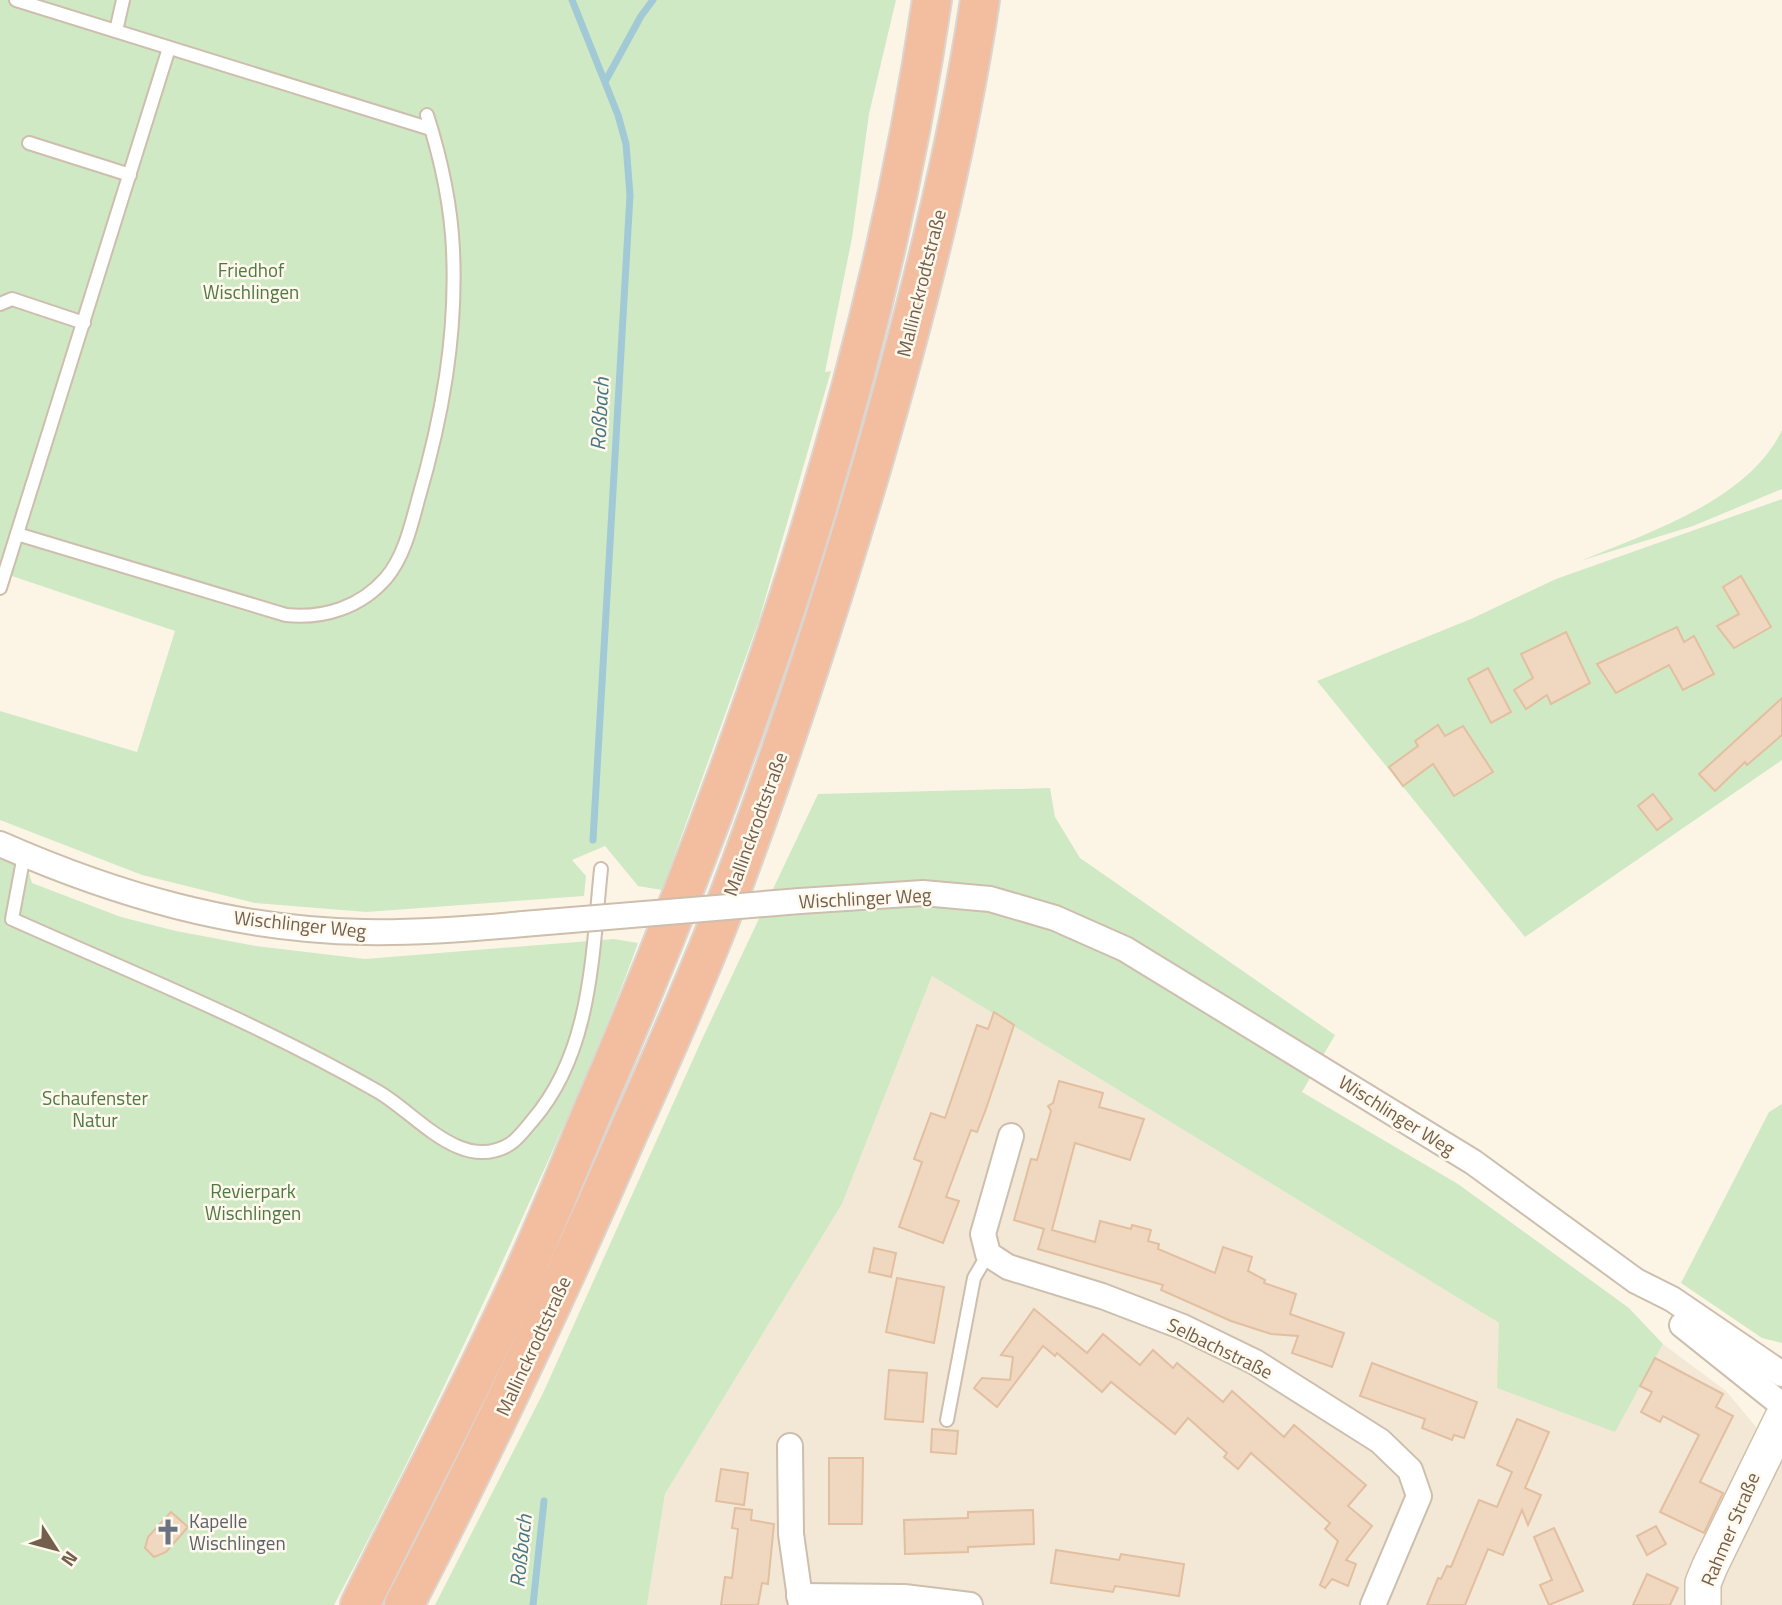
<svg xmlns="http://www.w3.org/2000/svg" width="1782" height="1605" font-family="'Titillium Web',sans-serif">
  <rect width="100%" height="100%" fill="#fcf5e6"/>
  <path fill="#f3e8d5" d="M 932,976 L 1499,1323 L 1655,1358 L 1663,1344 L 1726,1391 L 1782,1458 L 1782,1605 L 647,1605 L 665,1494 L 842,1204 Z"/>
  <g fill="#d0e9c5">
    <path d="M 0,0 L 896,0 L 869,114 L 852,238 L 825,372 L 831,371 L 759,620 L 662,890 L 638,886 L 605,846 L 572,860 L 586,876 L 584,896 L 366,912 L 255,903 L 142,875 L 0,820 L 0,711 L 137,752 L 175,631 L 0,572 Z"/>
    <path d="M 1782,430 L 1782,489 L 1693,526 L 1580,561 C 1648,533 1749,500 1782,430 Z"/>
    <path d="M 1782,499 L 1782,760 L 1525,937 L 1317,681 L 1471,619 L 1556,579 Z"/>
    <path d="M 1050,788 L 1055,817 L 1080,858 L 1335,1035 L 1302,1092 L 1458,1184 L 1629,1308 L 1663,1344 L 1615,1432 L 1497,1388 L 1499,1323 L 932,976 L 842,1204 L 665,1494 L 647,1605 L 435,1605 L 544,1391 L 703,1037 L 818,794 Z"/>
    <path d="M 0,844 L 24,855 L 32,883 L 121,917 L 176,931 L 256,946 L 365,959 L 614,939 L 638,943 C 606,1032 568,1117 529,1203 C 468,1339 404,1473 334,1605 L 0,1605 Z"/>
    <path d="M 1782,1104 L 1782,1343 L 1762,1338 L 1681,1283 L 1769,1112 Z"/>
  </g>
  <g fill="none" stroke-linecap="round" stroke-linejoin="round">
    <g stroke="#a2c9d6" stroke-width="7">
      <path d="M 572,0 L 618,115 L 626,144 L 630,195 L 593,840"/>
      <path d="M 606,80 L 641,16 L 653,0"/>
      <path d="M 533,1605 L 544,1501"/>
    </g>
  </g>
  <g fill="#f0d7bf" stroke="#e2bfa0" stroke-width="2">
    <path d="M 1741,576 L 1771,627 L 1734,648 L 1717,626 L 1739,614 L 1723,587 Z"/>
    <path d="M 1677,627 L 1684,642 L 1694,636 L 1714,674 L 1683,690 L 1669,665 L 1616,693 L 1597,664 Z"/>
    <path d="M 1566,632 L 1590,683 L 1551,704 L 1547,695 L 1526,709 L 1514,690 L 1533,678 L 1521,654 Z"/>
    <path d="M 1488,668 L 1511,712 L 1491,723 L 1468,679 Z"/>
    <path d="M 1782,698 L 1782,735 L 1747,765 L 1745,762 L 1715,791 L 1699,774 Z"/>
    <path d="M 1438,725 L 1445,736 L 1463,726 L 1493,772 L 1454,796 L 1433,764 L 1403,786 L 1389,767 L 1418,746 L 1415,741 Z"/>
    <path d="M 1653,794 L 1672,819 L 1657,830 L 1638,806 Z"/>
    <path d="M 994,1012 L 1014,1025 L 986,1109 L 977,1132 L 971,1130 L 946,1197 L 959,1201 L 943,1243 L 899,1227 L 922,1162 L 914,1159 L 931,1113 L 945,1118 L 977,1025 L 988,1029 Z"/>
    <path d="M 1059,1081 L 1103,1093 L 1099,1107 L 1144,1119 L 1130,1160 L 1075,1143 L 1052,1230 L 1095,1242 L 1100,1221 L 1131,1229 L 1132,1225 L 1151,1230 L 1148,1241 L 1159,1244 L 1158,1249 L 1215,1273 L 1223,1247 L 1252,1257 L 1248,1271 L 1265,1280 L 1264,1283 L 1296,1294 L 1290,1314 L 1344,1333 L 1332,1367 L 1292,1353 L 1298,1336 L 1271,1334 L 1231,1321 L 1161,1290 L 1163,1285 L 1038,1249 L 1044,1229 L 1014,1220 L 1031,1159 L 1037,1160 L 1051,1111 L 1048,1106 L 1053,1103 Z"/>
    <path d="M 874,1248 L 896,1253 L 891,1277 L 869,1272 Z"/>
    <path d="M 897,1278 L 944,1287 L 934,1343 L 886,1332 Z"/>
    <path d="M 1034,1309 L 1087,1353 L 1103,1334 L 1140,1365 L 1153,1350 L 1173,1368 L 1177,1363 L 1223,1402 L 1232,1391 L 1284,1437 L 1294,1425 L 1366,1485 L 1348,1506 L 1372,1526 L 1346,1560 L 1356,1564 L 1348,1586 L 1332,1579 L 1325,1588 L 1320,1585 L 1338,1541 L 1325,1529 L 1330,1523 L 1251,1453 L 1238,1469 L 1224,1457 L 1227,1453 L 1188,1418 L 1175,1434 L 1111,1382 L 1102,1392 L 1057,1353 L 1055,1356 L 1043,1346 L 997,1407 L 974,1388 L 982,1378 L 1010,1380 L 1013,1357 L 1001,1355 Z"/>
    <path d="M 1655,1358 L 1723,1394 L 1716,1407 L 1733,1416 L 1700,1482 L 1723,1493 L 1704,1533 L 1660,1512 L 1699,1435 L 1663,1416 L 1660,1422 L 1641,1412 L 1652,1392 L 1640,1386 Z"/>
    <path d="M 1372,1363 L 1477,1402 L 1464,1438 L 1454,1435 L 1452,1440 L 1422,1428 L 1425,1419 L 1360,1396 Z"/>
    <path d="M 889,1370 L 927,1373 L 923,1422 L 885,1419 Z"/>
    <path d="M 1517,1419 L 1549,1432 L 1525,1488 L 1541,1495 L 1528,1525 L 1522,1510 L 1503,1555 L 1488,1549 L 1465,1605 L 1427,1605 L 1438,1578 L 1441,1579 L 1447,1566 L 1451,1567 L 1479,1500 L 1497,1507 L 1512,1472 L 1497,1465 Z"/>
    <path d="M 932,1429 L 958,1431 L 956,1454 L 931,1452 Z"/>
    <path d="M 829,1458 L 863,1458 L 862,1524 L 829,1524 Z"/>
    <path d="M 721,1469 L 748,1473 L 744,1505 L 716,1501 Z"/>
    <path d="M 735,1508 L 752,1510 L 751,1520 L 774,1524 L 768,1584 L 762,1583 L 758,1605 L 721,1605 L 725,1577 L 732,1578 L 738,1529 L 732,1528 Z"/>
    <path d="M 1033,1510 L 1034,1544 L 968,1547 L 968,1552 L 905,1554 L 904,1520 L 968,1518 L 968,1512 Z"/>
    <path d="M 171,1512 L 188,1527 L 166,1552 L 154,1557 L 145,1548 L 148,1537 Z"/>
    <path d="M 1656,1526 L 1666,1544 L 1647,1555 L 1637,1536 Z"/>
    <path d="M 1554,1528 L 1583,1591 L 1549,1605 L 1540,1585 L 1552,1580 L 1534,1537 Z"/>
    <path d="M 1056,1550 L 1119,1560 L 1121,1554 L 1184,1564 L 1179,1596 L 1115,1586 L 1113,1592 L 1051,1583 Z"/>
    <path d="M 1647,1574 L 1678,1588 L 1670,1605 L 1633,1605 Z"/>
  </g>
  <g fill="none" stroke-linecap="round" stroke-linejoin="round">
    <g stroke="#cdbead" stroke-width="16">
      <g id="lane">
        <path d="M 16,0 L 431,129"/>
        <path d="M 116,31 L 123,0"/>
        <path d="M 29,143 L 130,175"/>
        <path d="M 0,304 L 12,299 L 84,323"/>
        <path d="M 17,534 L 286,615 C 324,619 361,607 386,578 C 404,557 411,526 418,500 C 442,418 457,336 453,250 C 451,204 441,159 427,115"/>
        <path d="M 0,588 L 169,48"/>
        <path d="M 24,855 L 12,919 C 135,974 260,1024 377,1091 C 416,1113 461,1174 510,1144 C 518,1139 526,1128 532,1121 C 592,1052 592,955 601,869"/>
        <path d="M 947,1420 L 974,1278 L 988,1254"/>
      </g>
    </g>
    <g stroke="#cdbead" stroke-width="28">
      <g id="street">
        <path d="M 0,844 C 116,895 236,930 364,932 C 417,933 470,929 523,924"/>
        <path d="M 800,901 L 923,893 L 990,899 L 1055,918 L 1125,949 L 1473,1162 L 1636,1281 L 1672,1299 L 1782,1374"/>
        <path d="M 1011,1136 L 983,1234 L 988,1254 L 1008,1267 L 1102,1296 L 1183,1327 L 1255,1362 L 1380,1441 L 1410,1470 L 1419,1496 L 1373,1605"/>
        <path d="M 1682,1325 L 1782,1405"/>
        <path d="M 790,1446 L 791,1534 L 801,1605"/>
        <path d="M 799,1596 L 904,1597 L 970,1605"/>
      </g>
    </g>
    <g stroke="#d0bfaa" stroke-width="38">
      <path id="secondary" d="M 1703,1603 L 1703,1583 L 1710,1566 L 1782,1419"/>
    </g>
    <g stroke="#dbd5d0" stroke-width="42">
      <g id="highway">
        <path d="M 360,1605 C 409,1505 462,1406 509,1305 C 539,1243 564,1179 591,1115 C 745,759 876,385 932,0"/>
        <path d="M 404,1605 C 485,1449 559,1292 629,1131 C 662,1058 695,984 724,909 C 779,765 827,617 871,469 C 916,314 956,159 980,0"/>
      </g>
    </g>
    <use href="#lane" stroke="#fff" stroke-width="12"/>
    <use href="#street" stroke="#fff" stroke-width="24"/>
    <use href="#secondary" stroke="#fff" stroke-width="35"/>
    <use href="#highway" stroke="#f3bd9f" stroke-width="38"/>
    <g stroke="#cdbead" stroke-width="28" stroke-linecap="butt">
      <path id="street-bridge" d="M 523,924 L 800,901"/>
    </g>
    <use href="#street-bridge" stroke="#fff" stroke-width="24"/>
  </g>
  <defs>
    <g id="church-bare" transform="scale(2.1)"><path d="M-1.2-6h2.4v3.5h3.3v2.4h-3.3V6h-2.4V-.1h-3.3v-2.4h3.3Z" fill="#6b7280" stroke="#fef9ec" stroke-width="2.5" paint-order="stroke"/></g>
  </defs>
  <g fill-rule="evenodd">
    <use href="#church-bare" x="168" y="1532"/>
  </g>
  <g text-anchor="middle" stroke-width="5" stroke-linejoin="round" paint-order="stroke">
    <g font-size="19" fill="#4f7944" stroke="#fef9ec">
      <text x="251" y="277">Friedhof<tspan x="251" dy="22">Wischlingen</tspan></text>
      <text x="95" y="1105">Schaufenster<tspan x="95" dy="22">Natur</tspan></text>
      <text x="253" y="1198">Revierpark<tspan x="253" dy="22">Wischlingen</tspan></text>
    </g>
    <g font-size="19" fill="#745e4c" stroke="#fef9ec">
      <text transform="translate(921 283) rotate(-76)" y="7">Mallinckrodtstraße</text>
      <text transform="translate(755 824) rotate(-70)" y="7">Mallinckrodtstraße</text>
      <text transform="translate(865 898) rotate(-3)" y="7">Wischlinger Weg</text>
      <text transform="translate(300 924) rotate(6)" y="7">Wischlinger Weg</text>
      <text transform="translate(1397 1115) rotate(32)" y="7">Wischlinger Weg</text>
      <text transform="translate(533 1346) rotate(-65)" y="7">Mallinckrodtstraße</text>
      <text transform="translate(1220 1348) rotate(26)" y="7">Selbachstraße</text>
      <text transform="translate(1730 1529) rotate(-67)" y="7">Rahmer Straße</text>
    </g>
    <g font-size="19" fill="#5b616d" stroke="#fef9ec" text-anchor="start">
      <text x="189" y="1528">Kapelle<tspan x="189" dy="22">Wischlingen</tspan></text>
    </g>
    <g font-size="21" font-style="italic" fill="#467686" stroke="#fef9ec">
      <text transform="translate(600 414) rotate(-87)" y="7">Roßbach</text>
      <text transform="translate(521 1551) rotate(-84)" y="7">Roßbach</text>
    </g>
  </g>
  <g transform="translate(56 1549) rotate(126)" stroke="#fef9ec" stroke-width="5" paint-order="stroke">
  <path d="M0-5L12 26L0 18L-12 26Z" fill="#745e4c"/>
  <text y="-10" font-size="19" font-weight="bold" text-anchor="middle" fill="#745e4c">N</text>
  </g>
</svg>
